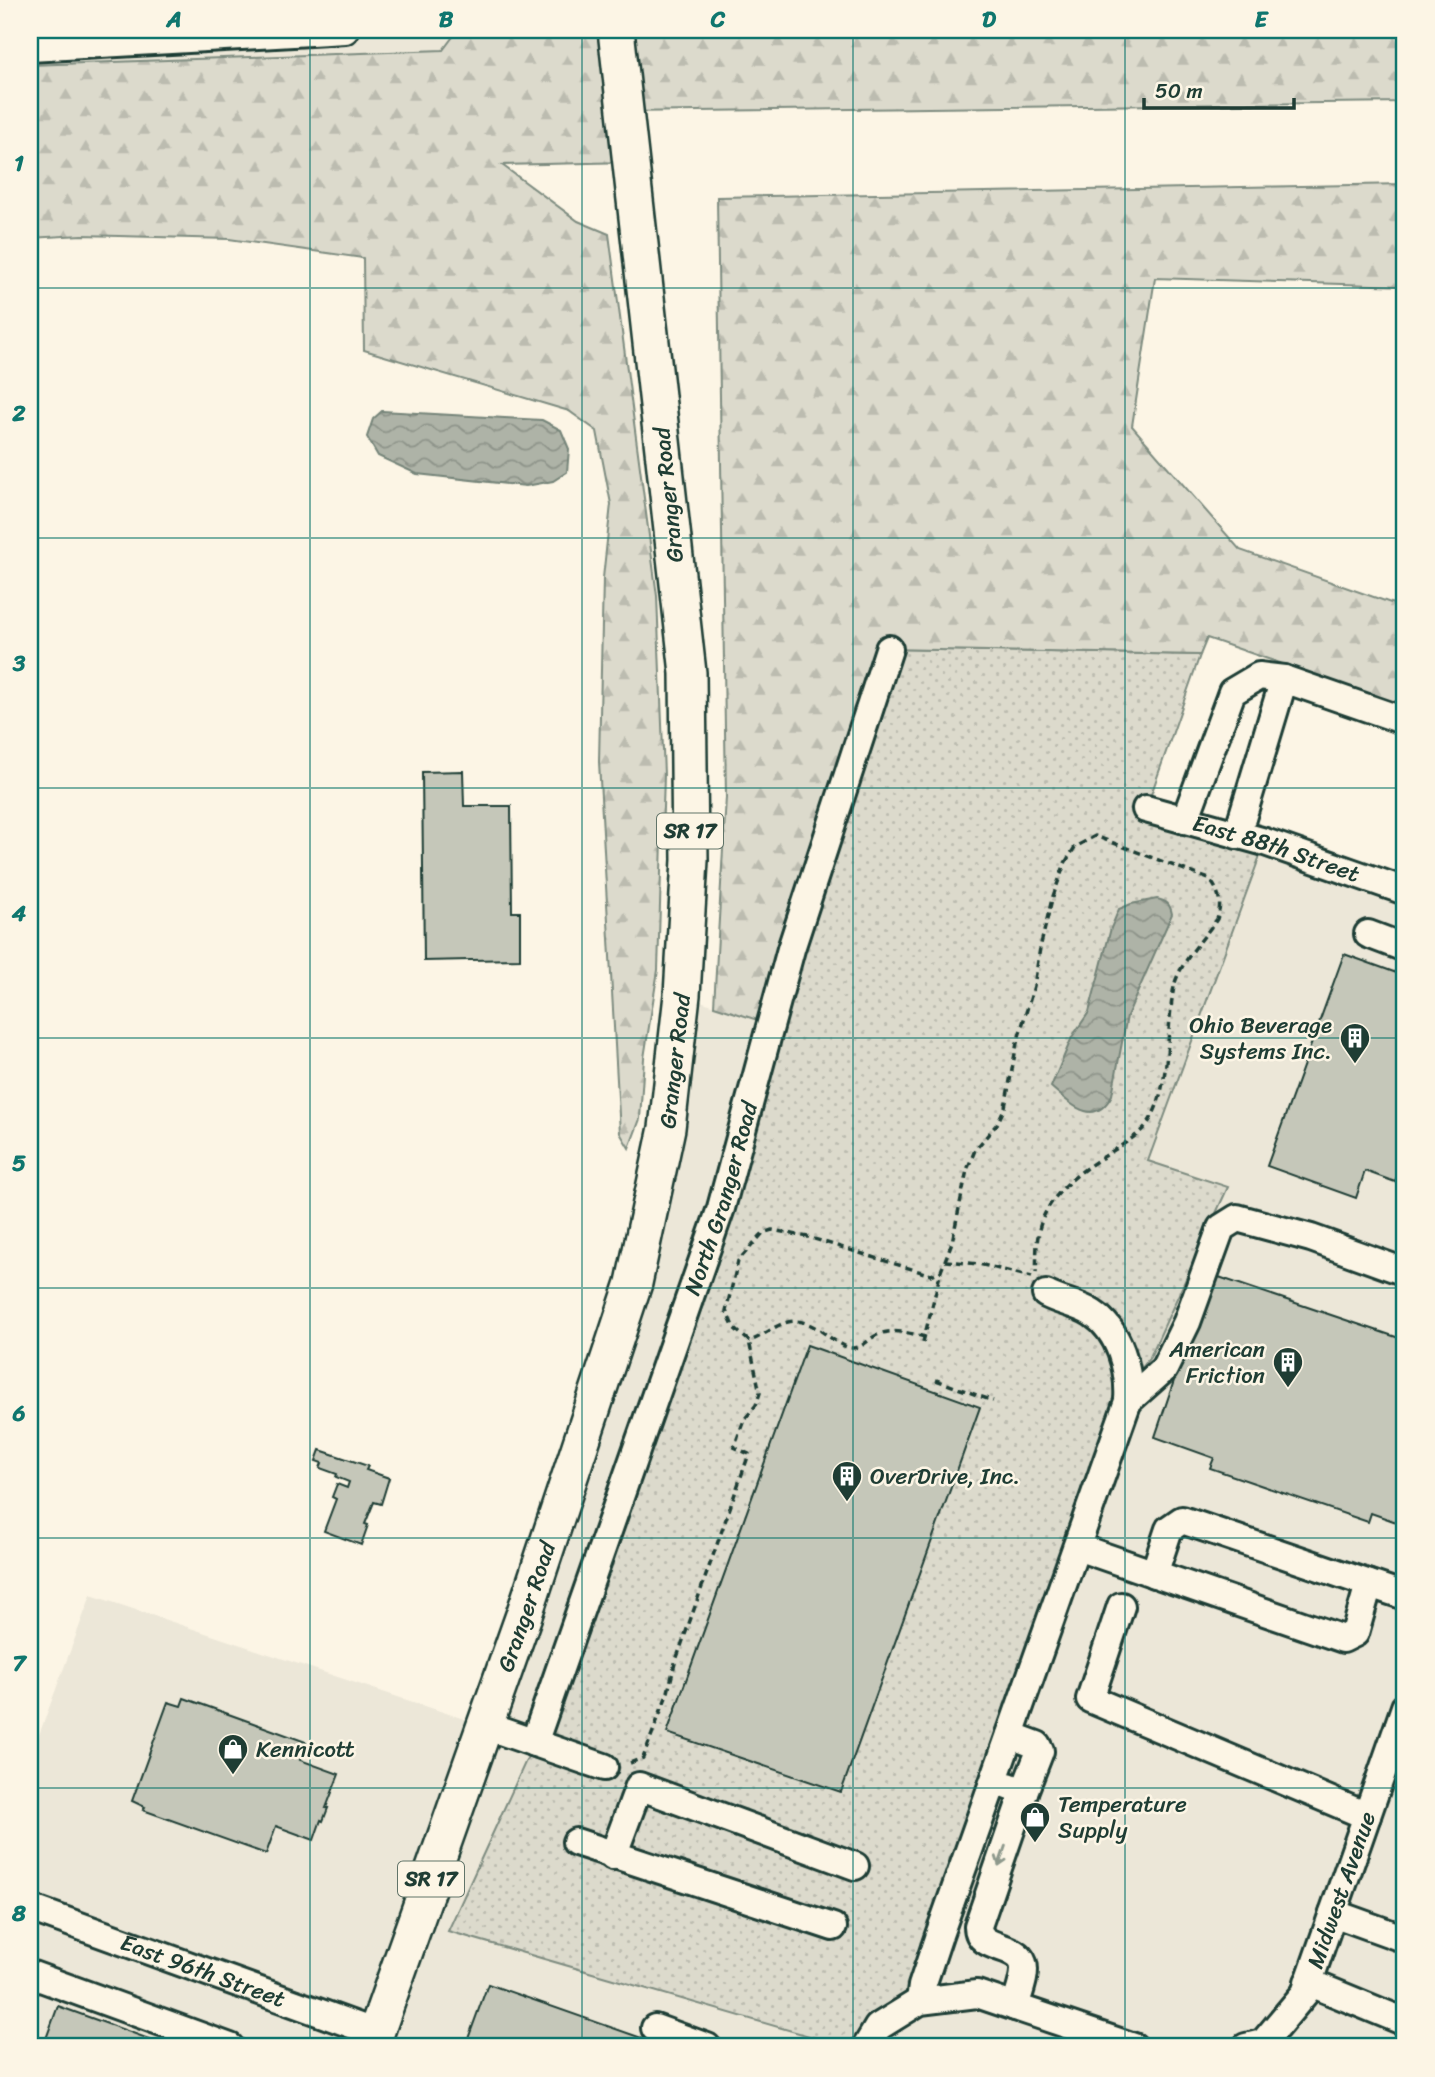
<svg xmlns="http://www.w3.org/2000/svg" width="1435" height="2077" font-family="Sriracha,sans-serif">
  <defs>
    <pattern id="green-dots" width="8" height="8" patternUnits="userSpaceOnUse" patternTransform="scale(1.75)"><rect width="8" height="8" fill="#dcdacc"/><path d="M2 2h.1M6 6h.1" fill="none" stroke="#bcbcb0" stroke-width="1.8" stroke-linecap="round"/></pattern>
    <pattern id="forest-firs" width="22" height="20" patternUnits="userSpaceOnUse" patternTransform="scale(1.75)"><rect width="22" height="20" fill="#dcdacc"/><path d="M5 1l3.5 6h-7zM16 11l3.5 6h-7z" fill="#bcbcb0"/></pattern>
    <pattern id="water-waves" width="16" height="10" patternUnits="userSpaceOnUse" patternTransform="scale(1.75)"><rect width="16" height="10" fill="#aeb3a7"/><path d="M0 5q4-4 8 0t8 0" fill="none" stroke="#8d9389"/></pattern>
  </defs>
  <rect width="100%" height="100%" fill="#fcf5e5"/>
  <filter id="ink" filterUnits="userSpaceOnUse"><feTurbulence type="fractalNoise" baseFrequency=".0143" numOctaves="2"/><feDisplacementMap in="SourceGraphic" scale="14" xChannelSelector="R" yChannelSelector="G"/><feConvolveMatrix kernelMatrix="1 2 1 2 8 2 1 2 1" color-interpolation-filters="sRGB"/></filter>
  <g filter="url(#ink)">
    <g fill="#ece7d8">
      <path d="M 30,30 L 458,30 L 444,50 L 30,65 Z"/>
      <path d="M 1200,655 L 1146,809 L 1405,891 L 1405,2047 L 30,2047 L 30,1759 L 91,1595 L 485,1726 L 634,1283 L 682,995 L 770,1024 Z"/>
    </g>
    <path fill="url(#green-dots)" stroke="#7e8c80" stroke-width="2" d="M 889,649 L 1200,655 L 1146,809 L 1265,842 L 1148,1161 L 1228,1187 L 1150,1357 L 1129,1386 L 921,1993 L 866,2047 L 847,2047 L 448,1931 L 534,1743 Z"/>
    <g fill="url(#forest-firs)" stroke="#7e8c80" stroke-width="2">
      <path d="M 458,30 L 1405,30 L 1405,102 L 625,112 L 630,162 L 502,165 L 578,221 L 609,234 L 657,596 L 664,775 L 658,970 L 644,1058 L 640,1119 L 629,1148 L 620,1133 L 599,762 L 603,578 L 611,504 L 597,431 L 569,411 L 364,350 L 363,258 L 229,239 L 82,235 L 30,238 L 30,65 L 443,50 Z"/>
      <path d="M 1405,184 L 1405,286 L 1155,278 L 1132,426 L 1240,550 L 1405,608 L 1405,706 L 1207,638 L 1200,655 L 889,649 L 770,1024 L 714,1006 L 726,797 L 717,197 Z"/>
    </g>
    <g fill="url(#water-waves)" stroke="#758479" stroke-width="2">
      <path d="M 382,411 L 542,420 L 561,430 L 569,449 L 567,472 L 553,481 L 526,486 L 417,474 L 378,456 L 367,437 L 373,419 Z"/>
      <path d="M 1157,899 C 1167,901 1170,904 1172,914 L 1127,1016 L 1112,1095 C 1094,1129 1071,1104 1051,1087 L 1072,1037 L 1089,1012 L 1111,928 L 1119,909 L 1131,904 Z"/>
    </g>
    <g fill="#c5c7b9" stroke="#1f3d34" stroke-width="2">
      <path d="M 463,771 L 464,806 L 511,806 L 512,912 L 520,912 L 520,959 L 424,961 L 422,772 Z"/>
      <path d="M 1344,954 L 1405,976 L 1405,1154 L 1395,1182 L 1365,1171 L 1356,1198 L 1267,1166 Z"/>
      <path d="M 1210,1274 L 1405,1340 L 1405,1525 L 1371,1513 L 1368,1522 L 1210,1468 L 1214,1458 L 1155,1437 Z"/>
      <path d="M 807,1345 L 980,1407 L 841,1792 L 667,1733 Z"/>
      <path d="M 320,1450 L 368,1466 L 366,1470 L 389,1478 L 381,1504 L 374,1502 L 365,1524 L 368,1525 L 361,1545 L 324,1531 L 336,1499 L 332,1497 L 337,1484 L 347,1488 L 349,1482 L 336,1477 L 337,1474 L 320,1468 L 322,1463 L 316,1461 Z"/>
      <path d="M 184,1698 L 306,1742 L 300,1760 L 339,1774 L 326,1808 L 328,1808 L 323,1821 L 321,1820 L 314,1840 L 276,1826 L 266,1854 L 143,1810 L 145,1807 L 132,1801 L 168,1702 L 181,1706 Z"/>
      <path d="M 488,1984 L 667,2047 L 465,2047 Z"/>
      <path d="M 58,2006 L 163,2044 L 162,2047 L 43,2047 Z"/>
    </g>
    <g fill="none" stroke-linecap="round" stroke-linejoin="round">
      <g stroke="#1f3d34" stroke-width="32">
        <g id="minor">
          <path d="M 30,48 L 345,30"/>
          <path id="s1" d="M 1146,809 L 1265,842 L 1405,891"/>
          <path d="M 1185,820 L 1232,692 L 1259,676 L 1284,679"/>
          <path d="M 1237,835 L 1284,679 L 1405,721"/>
          <path d="M 1368,934 L 1405,948"/>
          <path d="M 1128,1401 L 1164,1369 L 1187,1322 L 1221,1228 L 1237,1218 L 1311,1238 L 1405,1272"/>
          <path d="M 1077,1547 L 1343,1639 L 1355,1633 L 1369,1584"/>
          <path d="M 1154,1574 L 1169,1529 L 1182,1520 L 1405,1596"/>
          <path d="M 1121,1606 L 1090,1699 L 1367,1816"/>
          <path d="M 486,1726 L 604,1767"/>
          <path id="s2" d="M 534,1743 L 721,1208 L 791,949 L 889,649"/>
          <path d="M 1008,1786 L 1024,1792 L 1040,1751 L 1037,1745 L 1010,1735"/>
          <path d="M 576,1842 L 833,1927"/>
          <path d="M 613,1856 L 639,1786 L 855,1866"/>
          <path id="s3" d="M 30,1908 L 376,2033"/>
          <path d="M 1333,1913 L 1405,1939"/>
          <path d="M 30,1974 L 230,2047"/>
          <path d="M 1308,1982 L 1405,2022"/>
          <path d="M 920,2001 L 922,1986 L 939,1935 L 1128,1401 C 1130,1370 1120,1331 1092,1313 C 1078,1304 1061,1302 1046,1294"/>
          <path d="M 1015,2007 C 1018,1995 1027,1975 1023,1963 C 1016,1943 978,1951 978,1926 L 1024,1792"/>
          <path d="M 655,2028 L 707,2047"/>
          <path d="M 866,2047 L 878,2027 L 920,2001 L 977,1994 L 1134,2047"/>
          <path id="s4" d="M 1246,2047 L 1263,2043 L 1305,1993 L 1405,1707"/>
        </g>
      </g>
      <g stroke="#1f3d34" stroke-width="40">
        <g id="major">
          <path id="s5" d="M 371,2047 L 524,1615 L 634,1283 L 667,1128 L 682,995 L 690,860 L 688,673 L 616,30"/>
        </g>
      </g>
      <g stroke="#1f3d34" stroke-width="3.5" stroke-dasharray="7 5" stroke-linecap="butt">
        <path d="M 945,1261 L 979,1264 L 1032,1277"/>
        <path d="M 925,1337 C 910,1333 892,1328 877,1335 C 868,1339 863,1348 853,1348 C 832,1347 816,1316 788,1322 C 774,1325 763,1337 749,1341 L 734,1328 L 726,1311 L 738,1261 L 763,1233 L 772,1230 L 808,1237 L 931,1275 L 941,1271 L 952,1242 L 967,1170 L 975,1150 L 997,1124 L 1005,1107 L 1017,1043 L 1034,986 L 1040,948 L 1052,899 L 1065,863 L 1075,847 L 1095,836 L 1209,879 C 1220,891 1222,905 1217,919 C 1204,938 1178,965 1174,987 C 1166,1026 1171,1090 1148,1123 C 1138,1137 1118,1147 1105,1156 C 1077,1172 1042,1201 1038,1236 C 1036,1248 1037,1261 1036,1273"/>
        <path d="M 923,1342 L 941,1271"/>
        <path d="M 936,1380 L 993,1401"/>
        <path d="M 630,1763 L 643,1758 L 668,1692 L 675,1663 L 749,1454 L 734,1447 L 744,1420 L 756,1405 L 760,1393 L 749,1341"/>
      </g>
      <use href="#minor" stroke="#fcf5e5" stroke-width="26"/>
      <use href="#major" stroke="#fcf5e5" stroke-width="35"/>
    </g>
    <defs><path id="oneway-shaft" d="M-6 0H5M1.5-3L5.5 0L1.5 3" fill="none" stroke-width="1.6" stroke-linecap="round" stroke-linejoin="round" transform="scale(1.75)"/></defs>
    <use stroke="#8e998c" href="#oneway-shaft" transform="translate(1002 1856) rotate(109)"/>
  </g>
  <path fill="none" stroke="#0f766e" stroke-width="2" stroke-opacity="0.55" d="M 310,30 L 310,2047M 582,30 L 582,2047M 853,30 L 853,2047M 1125,30 L 1125,2047M 30,288 L 1405,288M 30,538 L 1405,538M 30,788 L 1405,788M 30,1038 L 1405,1038M 30,1288 L 1405,1288M 30,1538 L 1405,1538M 30,1788 L 1405,1788"/>
  <defs>
    <g id="building-pin" transform="scale(1.575)"><path d="M0 17L-7.5 6A9.5 9.5 0 1 1 7.5 6Z" fill="#1f3d34" stroke="#fcf5e5"/><path d="M-4-6H4V6H1V3H-1V6H-4ZM-2.5-4.3h1.7v1.8h-1.7ZM.8-4.3h1.7v1.8H.8ZM-2.5-1h1.7V.8h-1.7ZM.8-1h1.7V.8H.8Z" fill="#fff"/></g>
    <g id="shop-pin" transform="scale(1.575)"><path d="M0 17L-7.5 6A9.5 9.5 0 1 1 7.5 6Z" fill="#1f3d34" stroke="#fcf5e5"/><path d="M-5-2.5h2.3a2.7 3.5 0 0 1 5.4 0H5L5.5 6h-11ZM-1.5-2.5h3a1.5 2.3 0 0 0-3 0Z" fill="#fff"/></g>
  </defs>
  <g fill-rule="evenodd">
    <use href="#building-pin" x="1355" y="1038"/>
    <use href="#building-pin" x="1288" y="1362"/>
    <use href="#building-pin" x="847" y="1476"/>
    <use href="#shop-pin" x="233" y="1749"/>
    <use href="#shop-pin" x="1035" y="1817"/>
  </g>
  <g text-anchor="middle" stroke-width="5" stroke-linejoin="round" paint-order="stroke">
    <g fill="#fcf5e5" stroke="#617469" stroke-width="2">
      <rect x="657" y="813.5" width="66" height="35" rx="5"/>
      <rect x="398" y="1861.5" width="66" height="35" rx="5"/>
    </g>
    <g font-size="21" font-weight="bold" fill="#1f3d34">
      <text x="690" y="838">SR 17</text>
      <text x="431" y="1886">SR 17</text>
    </g>
    <g font-size="23" fill="#1f3d34" stroke="#fcf5e5">
      <text transform="translate(668 495) rotate(-96)" y="8">Granger Road</text>
      <text dy="8" stroke="none"><textPath href="#s1" startOffset="136">East 88th Street</textPath></text>
      <text dy="8" stroke="none"><textPath href="#s5" startOffset="1034">Granger Road</textPath></text>
      <text dy="8" stroke="none"><textPath href="#s2" startOffset="576">North Granger Road</textPath></text>
      <text dy="8" stroke="none"><textPath href="#s5" startOffset="467">Granger Road</textPath></text>
      <text dy="8" stroke="none"><textPath href="#s4" startOffset="192">Midwest Avenue</textPath></text>
      <text dy="8" stroke="none"><textPath href="#s3" startOffset="184">East 96th Street</textPath></text>
    </g>
    <g font-size="23" fill="#1f3d34" stroke="#fcf5e5" text-anchor="start">
      <text x="1332" y="1033" text-anchor="end">Ohio Beverage<tspan x="1332" dy="26">Systems Inc.</tspan></text>
      <text x="1265" y="1357" text-anchor="end">American<tspan x="1265" dy="26">Friction</tspan></text>
      <text x="870" y="1484">OverDrive, Inc.</text>
      <text x="256" y="1757">Kennicott</text>
      <text x="1058" y="1812">Temperature<tspan x="1058" dy="26">Supply</tspan></text>
    </g>
  </g>
  <rect width="1435" height="2077" fill="none" stroke="#fcf5e5" stroke-width="77"/>
  <path d="M1144 98v10h150v-10" fill="none" stroke="#1f3d34" stroke-width="3.5"/>
  <text x="1155" y="98" font-size="21" fill="#1f3d34" stroke="#fcf5e5" stroke-width="5" paint-order="stroke">50 m</text>
  <rect x="38" y="38" width="1358" height="2000" fill="none" stroke="#0f766e" stroke-width="2.5"/>
  <g font-size="23" text-anchor="middle" font-weight="bold" fill="#0f766e">
    <text x="174" y="27">A</text>
    <text x="446" y="27">B</text>
    <text x="718" y="27">C</text>
    <text x="989" y="27">D</text>
    <text x="1261" y="27">E</text>
    <text x="19" y="171">1</text>
    <text x="19" y="421">2</text>
    <text x="19" y="671">3</text>
    <text x="19" y="921">4</text>
    <text x="19" y="1171">5</text>
    <text x="19" y="1421">6</text>
    <text x="19" y="1671">7</text>
    <text x="19" y="1921">8</text>
  </g>
</svg>
